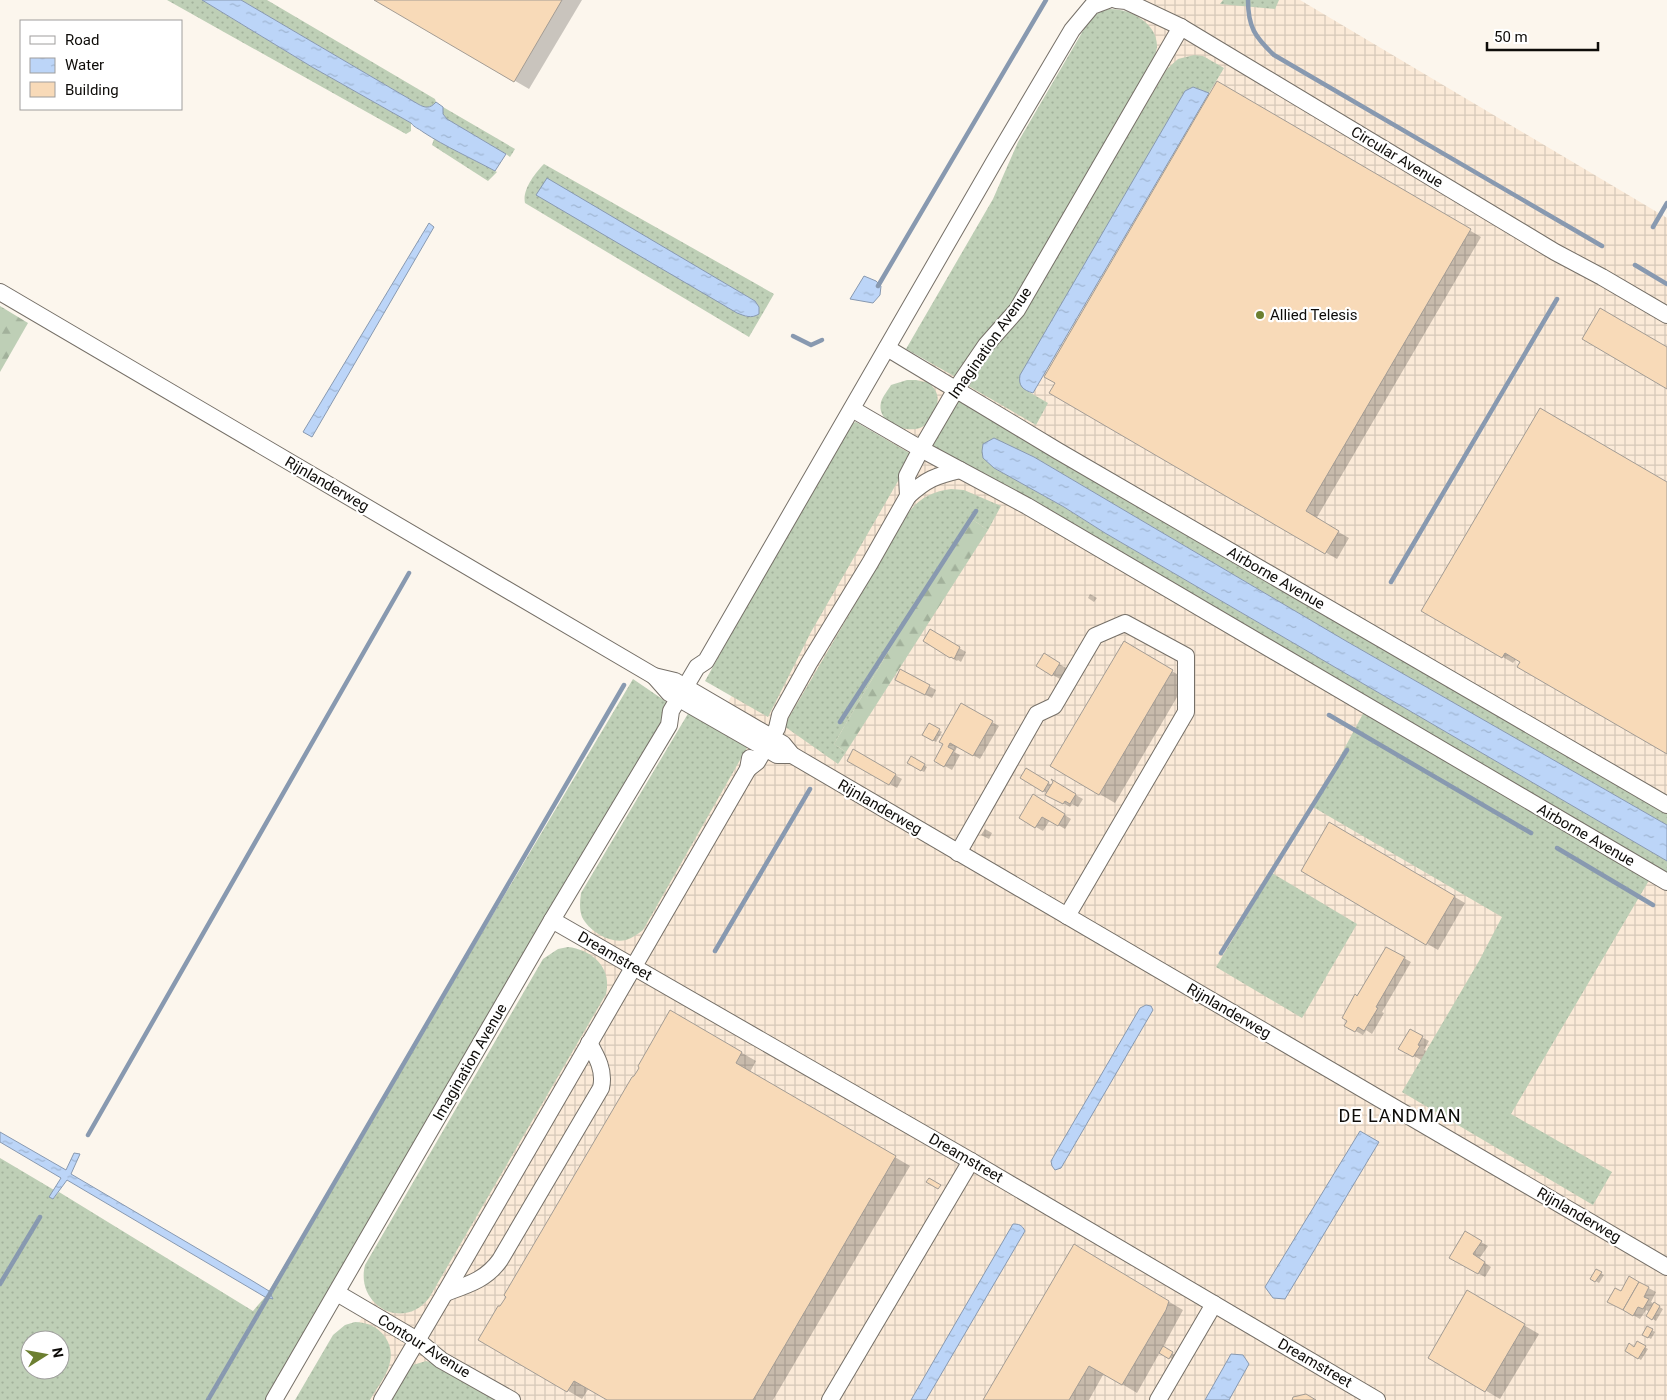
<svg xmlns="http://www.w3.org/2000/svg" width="1667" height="1400" font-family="Roboto,sans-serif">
  <defs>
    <pattern id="industrial-grid" width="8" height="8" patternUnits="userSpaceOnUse" patternTransform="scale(1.25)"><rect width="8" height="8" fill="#fbead8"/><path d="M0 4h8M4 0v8" fill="none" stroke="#d6c8b8"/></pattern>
    <pattern id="grass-dots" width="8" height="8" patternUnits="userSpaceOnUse" patternTransform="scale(1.25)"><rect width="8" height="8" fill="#becfb6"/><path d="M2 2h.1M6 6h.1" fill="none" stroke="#a2b19b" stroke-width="1.8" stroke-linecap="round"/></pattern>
    <pattern id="forest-firs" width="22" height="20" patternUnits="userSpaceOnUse" patternTransform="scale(1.25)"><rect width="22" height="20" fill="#becfb6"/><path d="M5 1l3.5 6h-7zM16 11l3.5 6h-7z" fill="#a2b19b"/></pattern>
    <pattern id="water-ripples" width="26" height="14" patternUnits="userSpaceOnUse" patternTransform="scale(1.25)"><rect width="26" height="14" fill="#bcd5f8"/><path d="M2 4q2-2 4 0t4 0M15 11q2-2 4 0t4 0" fill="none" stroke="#a0b6d3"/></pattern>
  </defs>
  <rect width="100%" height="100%" fill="#fcf6ed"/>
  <path fill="url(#industrial-grid)" d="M 1136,0 L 1300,0 L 1667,218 L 1667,1400 L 313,1400 L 907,401 Z"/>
  <g fill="url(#grass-dots)" fill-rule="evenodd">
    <path d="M 167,0 L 202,0 L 312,67 L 411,123 L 411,131 L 406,134 Z"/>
    <path d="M 241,0 L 267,0 L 435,99 L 436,102 C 430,109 425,108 418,104 Z"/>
    <path d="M 1223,0 L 1279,0 L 1275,9 L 1220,4 Z"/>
    <path d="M 1109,9 C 1129,8 1158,23 1157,47 C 1156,54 1153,60 1150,66 L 1007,311 L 959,379 L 906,349 L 993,199 L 1018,142 L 1087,24 C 1093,15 1099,12 1109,9 Z"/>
    <path d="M 1194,55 L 1203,56 L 1224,68 L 1209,93 L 1193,87 L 1185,91 L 1096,246 L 1029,392 L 1048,403 L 1036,425 L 965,384 L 975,368 L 1024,312 L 1167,69 L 1178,59 Z"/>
    <path d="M 443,107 L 515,149 L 510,157 L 506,154 L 447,119 L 443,114 Z"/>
    <path d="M 434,139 L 497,172 L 488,181 L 432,145 Z"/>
    <path d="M 544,164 L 774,294 L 749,337 L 525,203 C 522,190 535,173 544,164 ZM 547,179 L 755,301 L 747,317 L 537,195 Z"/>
    <path d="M 907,380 L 916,380 L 925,382 L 926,381 C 939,390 941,400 933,414 C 930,420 927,425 920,428 C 905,433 876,423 881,402 C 883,396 888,390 891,385 Z"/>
    <path d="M 957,400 L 1667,811 L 1667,825 L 1346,641 L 1034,457 L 994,438 L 994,468 L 1064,507 L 1105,533 L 1667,861 L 1667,876 L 934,447 L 933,443 Z"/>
    <path d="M 856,422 L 913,455 L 811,632 L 768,717 L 705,681 L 757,588 L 853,423 Z"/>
    <path d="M 951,489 L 964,490 L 1001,506 L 988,530 L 973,520 L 905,623 L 834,744 L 846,752 L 838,764 L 784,726 L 909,512 C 919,498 934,491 951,489 Z"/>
    <path d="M 633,679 L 671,705 L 265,1400 L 0,1400 L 0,1158 L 54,1190 L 50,1197 L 53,1199 L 59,1192 L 253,1311 L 265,1297 L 273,1299 L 269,1291 ZM 30,1340 L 60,1340 L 60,1370 L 30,1370 Z"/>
    <path d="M 1365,710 L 1651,877 L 1511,1114 L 1612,1172 L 1593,1205 L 1402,1092 L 1479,961 L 1502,917 L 1313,807 Z"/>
    <path d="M 689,712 L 748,746 L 643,930 C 638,934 632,938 626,940 C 610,944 589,931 582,917 C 579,909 580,901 581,893 Z"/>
    <path d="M 1272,873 L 1357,924 L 1302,1018 L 1216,967 Z"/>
    <path d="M 568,947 C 593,950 612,968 606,994 L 429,1298 C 403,1332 355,1305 365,1265 L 543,959 L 558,949 Z"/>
    <path d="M 355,1322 C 378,1322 397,1342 389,1366 C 385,1378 376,1389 370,1400 L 295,1400 L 333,1335 L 345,1325 Z"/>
    <path d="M 426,1361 L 439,1364 L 501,1400 L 391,1400 L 409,1369 L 413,1365 Z"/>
  </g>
  <g fill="url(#forest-firs)">
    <path d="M 0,306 L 28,323 L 0,372 Z"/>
    <path d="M 973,520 L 988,530 L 846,752 L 834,744 L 905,623 Z"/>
  </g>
  <g fill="url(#water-ripples)" stroke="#8899b0">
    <path d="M 202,0 L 241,0 L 418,104 C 425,108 430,109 436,102 L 443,107 L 443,114 L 447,119 L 506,154 L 495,171 C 471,158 446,147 423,132 C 418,128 415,128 411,123 L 312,67 Z"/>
    <path d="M 1193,87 L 1209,93 L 1033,393 C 1023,390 1018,386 1020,375 L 1185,91 Z"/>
    <path d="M 547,178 L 755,301 L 759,307 L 759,314 C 751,319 745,316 737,313 L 536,195 Z"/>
    <path d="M 429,223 L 434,227 L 312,437 L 303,432 Z"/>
    <path d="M 864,276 L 876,281 L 881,286 L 880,295 L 873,303 L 850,299 Z"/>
    <path d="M 994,438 L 1034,457 L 1346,641 L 1667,825 L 1667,861 L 1105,533 L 1064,507 L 994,468 L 983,458 L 982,451 L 983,444 Z"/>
    <path d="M 1146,1005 L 1151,1006 L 1153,1010 L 1061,1168 L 1055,1170 L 1052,1166 L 1051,1161 L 1140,1008 Z"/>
    <path d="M 1360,1131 L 1379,1142 L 1285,1299 L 1273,1298 L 1265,1287 Z"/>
    <path d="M 0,1132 L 66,1170 L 74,1153 L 80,1154 L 71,1174 L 251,1280 L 269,1291 L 273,1299 L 265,1297 L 67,1180 L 53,1199 L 49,1197 L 61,1178 L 0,1142 Z"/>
    <path d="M 1013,1224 C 1019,1224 1022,1225 1025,1231 L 926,1400 L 911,1400 Z"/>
    <path d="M 1231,1354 L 1243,1355 L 1249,1364 L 1229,1400 L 1205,1400 Z"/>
  </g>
  <g fill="#0003">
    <path d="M 376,0 L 582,0 L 529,89 Z"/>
    <path d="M 1217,83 L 1481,237 L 1316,519 L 1349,538 L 1337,559 L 1051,392 Z"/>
    <path d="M 1667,484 L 1667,753 L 1521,662 L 1516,659 L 1513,663 L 1423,610 Z"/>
    <path d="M 1090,594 L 1097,598 L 1094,602 L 1088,598 Z"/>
    <path d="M 930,631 L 966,652 L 961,662 L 958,660 L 957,661 L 925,641 Z"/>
    <path d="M 1124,643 L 1187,680 L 1115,803 L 1052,766 Z"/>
    <path d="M 1044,655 L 1066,668 L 1060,679 L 1037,666 Z"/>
    <path d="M 901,671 L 936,690 L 932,698 L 904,684 Z"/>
    <path d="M 962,705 L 999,726 L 980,759 L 958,746 L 954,752 L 960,755 L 952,770 L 936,761 Z"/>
    <path d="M 929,724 L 942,732 L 936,742 L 923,734 Z"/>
    <path d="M 853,751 L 902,779 L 897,788 L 848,760 Z"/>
    <path d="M 912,757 L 927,767 L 924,772 L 908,763 Z"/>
    <path d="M 1026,770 L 1052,785 L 1054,783 L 1083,799 L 1078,807 L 1072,804 L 1070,807 L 1022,778 Z"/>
    <path d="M 1041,800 L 1071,819 L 1065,829 L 1050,820 L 1043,831 L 1020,818 Z"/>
    <path d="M 1330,824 L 1465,903 L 1438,950 L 1302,871 Z"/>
    <path d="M 985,829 L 992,833 L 989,839 L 981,835 Z"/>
    <path d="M 1386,948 L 1411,962 L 1382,1012 L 1384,1013 L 1372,1034 L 1366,1030 L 1363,1035 L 1346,1026 L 1358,997 Z"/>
    <path d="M 671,1012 L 756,1061 L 750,1072 L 910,1166 L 773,1400 L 609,1400 L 589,1388 L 582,1399 L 480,1339 L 501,1307 L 635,1078 Z"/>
    <path d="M 1410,1031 L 1429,1041 L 1424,1050 L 1426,1051 L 1421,1060 L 1400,1048 Z"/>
    <path d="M 1465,1233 L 1488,1246 L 1479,1259 L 1491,1267 L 1485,1277 L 1451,1258 Z"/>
    <path d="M 1075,1246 L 1183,1310 L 1163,1347 L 1175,1355 L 1172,1359 L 1160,1352 L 1137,1393 L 1104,1373 L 1089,1400 L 985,1400 Z"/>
    <path d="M 1597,1271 L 1604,1275 L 1599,1283 L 1592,1279 Z"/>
    <path d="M 1630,1278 L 1656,1292 L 1651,1302 L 1663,1309 L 1656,1321 L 1648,1316 L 1650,1312 L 1646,1310 L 1640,1319 L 1609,1301 L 1621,1293 Z"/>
    <path d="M 1467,1292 L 1539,1334 L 1500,1399 L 1429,1357 Z"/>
    <path d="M 1647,1327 L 1655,1332 L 1651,1339 L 1643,1334 Z"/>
    <path d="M 1638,1343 L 1648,1349 L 1641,1360 L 1626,1350 L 1635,1348 Z"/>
  </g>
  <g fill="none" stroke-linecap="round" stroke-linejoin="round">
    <g stroke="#8899b0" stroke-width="4.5">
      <path d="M 1248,0 C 1248,27 1255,37 1274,55 L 1602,246"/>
      <path d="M 1653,227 L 1667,203"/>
      <path d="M 1635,265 L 1667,284"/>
      <path d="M 878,286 L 1046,0"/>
      <path d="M 793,336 L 811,345 L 822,340"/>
      <path d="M 1391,582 L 1557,299"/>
      <path d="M 1329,715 L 1531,833"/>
      <path d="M 840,722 L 976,511"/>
      <path d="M 1557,848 L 1653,905"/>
      <path d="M 715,951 L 810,789"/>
      <path d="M 1221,953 L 1347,750"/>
      <path d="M 88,1135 L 409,573"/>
      <path d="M 0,1284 L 40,1217"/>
      <path d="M 208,1400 L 624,685"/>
    </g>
  </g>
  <g fill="#f8dab8" stroke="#a39c94">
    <path d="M 374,0 L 562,0 L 514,82 Z"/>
    <path d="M 1217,81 L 1471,229 L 1306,511 L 1339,531 L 1325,554 L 1049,393 L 1055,383 L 1044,377 Z"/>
    <path d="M 1600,308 L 1667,347 L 1667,389 L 1582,339 Z"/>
    <path d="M 1540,408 L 1667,482 L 1667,754 L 1517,667 L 1520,662 L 1505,653 L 1502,658 L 1421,611 Z"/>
    <path d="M 930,629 L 960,647 L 954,659 L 951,657 L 950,658 L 923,641 Z"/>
    <path d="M 1124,641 L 1173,670 L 1099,795 L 1050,766 Z"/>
    <path d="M 1044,653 L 1060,663 L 1052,676 L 1036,666 Z"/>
    <path d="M 900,669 L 930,685 L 925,695 L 895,680 Z"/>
    <path d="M 961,703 L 993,721 L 973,756 L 950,743 L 948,747 L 954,750 L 944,767 L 934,761 L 943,744 L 939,742 Z"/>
    <path d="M 929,723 L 940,729 L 933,741 L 922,735 Z"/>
    <path d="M 853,749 L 896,774 L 889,785 L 847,761 Z"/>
    <path d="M 911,756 L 925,764 L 921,771 L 907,763 Z"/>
    <path d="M 1026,768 L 1049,782 L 1043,792 L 1020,778 Z"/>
    <path d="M 1051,779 L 1076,794 L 1070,804 L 1065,801 L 1063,804 L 1045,795 L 1053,782 Z"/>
    <path d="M 1033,794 L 1065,814 L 1058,826 L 1042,817 L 1035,828 L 1019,818 Z"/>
    <path d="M 1329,822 L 1455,896 L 1426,945 L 1301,871 Z"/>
    <path d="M 1386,947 L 1405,957 L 1376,1007 L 1378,1008 L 1364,1031 L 1358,1027 L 1355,1032 L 1344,1026 L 1347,1021 L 1342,1018 L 1355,994 L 1357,996 Z"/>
    <path d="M 670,1010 L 742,1052 L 736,1063 L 896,1156 L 753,1400 L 607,1400 L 574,1381 L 567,1392 L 478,1340 L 498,1306 L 500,1306 L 506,1297 L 504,1295 L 632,1077 L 634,1076 L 639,1068 L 638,1066 Z"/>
    <path d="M 1410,1029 L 1423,1036 L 1418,1045 L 1420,1046 L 1413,1057 L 1398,1049 Z"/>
    <path d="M 929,1178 L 941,1185 L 938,1189 L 926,1182 Z"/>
    <path d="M 1465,1231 L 1482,1241 L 1473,1254 L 1485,1262 L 1478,1274 L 1449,1258 Z"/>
    <path d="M 1074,1244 L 1169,1301 L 1166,1310 L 1122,1385 L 1089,1366 L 1069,1400 L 983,1400 Z"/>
    <path d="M 1596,1269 L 1602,1272 L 1595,1282 L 1590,1279 Z"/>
    <path d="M 1629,1276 L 1639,1282 L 1623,1310 L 1607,1302 L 1615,1288 L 1621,1291 Z"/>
    <path d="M 1639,1282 L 1649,1287 L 1644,1297 L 1649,1299 L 1643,1309 L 1638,1307 L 1633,1316 L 1623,1310 Z"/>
    <path d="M 1467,1290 L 1525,1324 L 1485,1392 L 1428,1358 Z"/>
    <path d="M 1654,1302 L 1660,1306 L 1652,1320 L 1646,1316 Z"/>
    <path d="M 1647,1326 L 1653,1329 L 1648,1338 L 1642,1335 Z"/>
    <path d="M 1637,1341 L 1646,1346 L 1638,1359 L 1625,1351 L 1629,1343 L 1634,1347 Z"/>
    <path d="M 1163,1346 L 1173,1352 L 1169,1359 L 1159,1353 Z"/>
    <path d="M 1306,1394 L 1316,1400 L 1292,1400 L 1293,1397 Z"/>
  </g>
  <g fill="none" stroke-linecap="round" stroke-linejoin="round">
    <g stroke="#767068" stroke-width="18">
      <g id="minor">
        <path d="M 1116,0 L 1126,1 L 1181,27 L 1555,252 L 1602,277 L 1667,315"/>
        <path d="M 0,292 L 654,676 L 675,681 L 783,744 L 792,755 L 1667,1267"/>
        <path d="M 887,348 L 1058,451 L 1667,805"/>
        <path d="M 852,409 L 921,449 L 1027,506 L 1667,882"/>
        <path d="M 908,496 C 927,479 935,476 960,470"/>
        <path d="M 654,676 L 669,693 L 758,744 L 777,755 L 792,755"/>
        <path d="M 748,769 L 757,762 L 777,728 L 780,715 L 809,663 L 870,563 L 908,496 L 907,476 L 921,449 L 956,389 L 986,345 L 1017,310 L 1181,27"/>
        <path d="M 958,853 L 1037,714 L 1054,706 L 1095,636 L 1125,623 L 1186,656 L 1186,712 L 1067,916"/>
        <path d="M 552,920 L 971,1161 L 1377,1400"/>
        <path d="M 337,1293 L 417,1340 L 441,1360 L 512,1400"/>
        <path d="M 445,1293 C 467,1285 486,1280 500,1260 L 601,1088 C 605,1071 597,1057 589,1043"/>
        <path d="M 274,1400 L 552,920 L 669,725 L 671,711 L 697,667 L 706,661 L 994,162 L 1072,30 L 1092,6 L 1108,0"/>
        <path d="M 382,1400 L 445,1293 L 748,769 L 750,758"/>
        <path d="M 830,1400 L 971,1161"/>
        <path d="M 1158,1400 L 1214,1304"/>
      </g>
    </g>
    <use href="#minor" stroke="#fff" stroke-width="16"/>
  </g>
  <circle fill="#6c7f30" stroke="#fff" stroke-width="2" cx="1260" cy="315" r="5"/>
  <g text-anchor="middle" stroke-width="4.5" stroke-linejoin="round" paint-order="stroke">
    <g font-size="15" fill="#0e0c09" stroke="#fff">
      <text transform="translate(1397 157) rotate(31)" y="5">Circular Avenue</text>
      <text transform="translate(990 343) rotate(-55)" y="5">Imagination Avenue</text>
      <text transform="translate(327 484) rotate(30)" y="5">Rijnlanderweg</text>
      <text transform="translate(1276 578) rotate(30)" y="5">Airborne Avenue</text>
      <text transform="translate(880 807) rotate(30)" y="5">Rijnlanderweg</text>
      <text transform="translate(1586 835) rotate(30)" y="5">Airborne Avenue</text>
      <text transform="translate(615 956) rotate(30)" y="5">Dreamstreet</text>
      <text transform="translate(1229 1011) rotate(30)" y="5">Rijnlanderweg</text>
      <text transform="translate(470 1062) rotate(-60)" y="5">Imagination Avenue</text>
      <text transform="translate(966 1158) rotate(30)" y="5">Dreamstreet</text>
      <text transform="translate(1579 1215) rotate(30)" y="5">Rijnlanderweg</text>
      <text transform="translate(424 1346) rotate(32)" y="5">Contour Avenue</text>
      <text transform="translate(1315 1363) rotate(30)" y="5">Dreamstreet</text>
    </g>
    <g font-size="15" fill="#0e0c09" stroke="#fff" text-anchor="start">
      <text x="1270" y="320">Allied Telesis</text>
    </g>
    <g font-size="18" letter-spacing="1" fill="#0e0c09" stroke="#fff">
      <text x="1400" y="1122">DE LANDMAN</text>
    </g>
  </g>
  <rect x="20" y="20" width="162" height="90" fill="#ffffff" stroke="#9f9e9d"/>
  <rect x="30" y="36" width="25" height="8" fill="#ffffff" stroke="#9f9e9d"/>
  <text x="65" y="45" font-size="15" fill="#0e0c09">Road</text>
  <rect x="30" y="58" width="25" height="15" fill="url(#water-ripples)" stroke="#9f9e9d"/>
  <text x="65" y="70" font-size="15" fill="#0e0c09">Water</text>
  <rect x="30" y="82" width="25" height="15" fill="#f8dab8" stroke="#9f9e9d"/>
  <text x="65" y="95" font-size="15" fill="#0e0c09">Building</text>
  <g transform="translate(45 1355) rotate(79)"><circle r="24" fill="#ffffff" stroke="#9f9e9d"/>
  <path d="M0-4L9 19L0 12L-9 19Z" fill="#6c7f30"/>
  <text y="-8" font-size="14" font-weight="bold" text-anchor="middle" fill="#0e0c09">N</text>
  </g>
  <path d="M1487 42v8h111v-8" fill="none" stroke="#0e0c09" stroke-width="2.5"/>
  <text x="1494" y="42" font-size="15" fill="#0e0c09" stroke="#ffffff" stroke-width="4" paint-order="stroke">50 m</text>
</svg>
